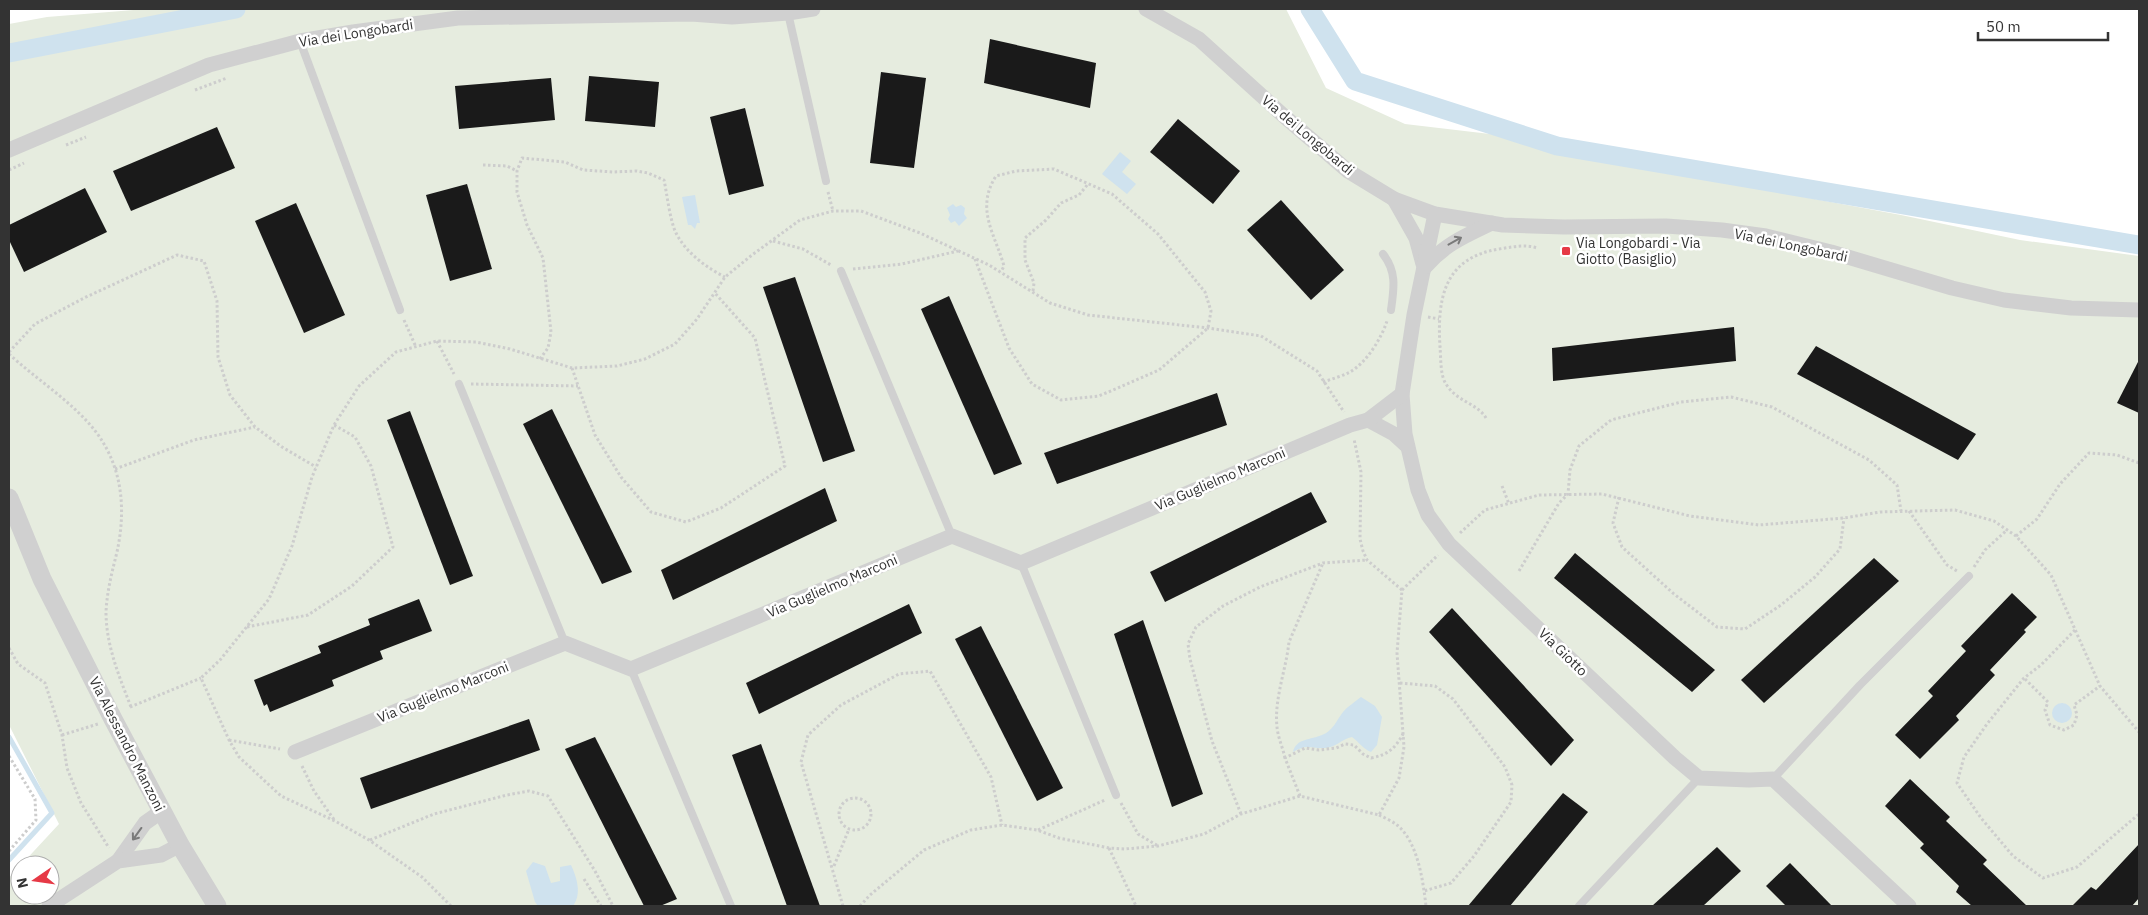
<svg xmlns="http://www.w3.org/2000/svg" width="2148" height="915" font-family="'IBM Plex Sans',sans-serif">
  <rect width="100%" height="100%" fill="#fff"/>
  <path fill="#e6ecdf" d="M 146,9 L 1286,9 L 1326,88 L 1405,124 L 1507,136 L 1615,162 L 1901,215 L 2020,240 L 2139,256 L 2139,906 L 9,906 L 9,878 L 20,866 L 20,895 L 50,895 L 50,865 L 21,865 L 59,824 L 9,725 L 9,24 L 47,17 Z"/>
  <g fill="#cfe2ee">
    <path d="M 1120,152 L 1131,161 L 1122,172 L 1136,184 L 1127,194 L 1102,174 Z"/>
    <path d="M 695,195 L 700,223 L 697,223 L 695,229 L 691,225 L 688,225 L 682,197 Z"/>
    <path d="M 953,204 L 956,207 L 961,205 L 965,208 L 964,214 L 967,218 L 959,226 L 955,221 L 951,223 L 948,219 L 950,215 L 947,208 Z"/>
    <path d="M 1361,697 L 1375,706 L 1382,717 L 1377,745 L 1371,752 C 1363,749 1359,742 1352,737 C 1342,739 1335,748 1325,748 C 1311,749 1308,743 1293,752 C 1296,738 1311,740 1322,735 C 1333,731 1336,721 1343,712 C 1348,706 1355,702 1361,697 Z"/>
    <circle cx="2062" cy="713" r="10"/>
    <path d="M 533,862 L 545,866 L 551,883 L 560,881 L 560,867 L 571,865 C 577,878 582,894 573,906 L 538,906 L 535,902 L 526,871 Z"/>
  </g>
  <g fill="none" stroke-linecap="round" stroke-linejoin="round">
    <path stroke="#cfe2ee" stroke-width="5" d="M 9,737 L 52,813 L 9,860"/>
    <g stroke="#cfe2ee" stroke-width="19">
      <path d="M 1310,9 L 1355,81 L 1557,146 L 2139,245"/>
      <path d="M 9,53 L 236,9"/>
    </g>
  </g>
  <g fill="#1a1a1a">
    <path d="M 990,39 L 1096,63 L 1090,108 L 984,83 Z"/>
    <path d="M 881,72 L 926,78 L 914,168 L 870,163 Z"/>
    <path d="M 589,76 L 659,82 L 655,127 L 585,121 Z"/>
    <path d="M 551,78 L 555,120 L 459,129 L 455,86 Z"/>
    <path d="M 745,108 L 764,186 L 729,195 L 710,117 Z"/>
    <path d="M 1178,119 L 1240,171 L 1213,204 L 1150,152 Z"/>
    <path d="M 217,127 L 235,168 L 131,211 L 113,171 Z"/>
    <path d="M 467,184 L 492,269 L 450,281 L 426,195 Z"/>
    <path d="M 85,188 L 107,232 L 24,272 L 9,240 L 9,225 Z"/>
    <path d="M 1281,200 L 1344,270 L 1311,300 L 1247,230 Z"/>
    <path d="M 296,203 L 345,315 L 304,333 L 255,221 Z"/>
    <path d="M 795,277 L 855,451 L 823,462 L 763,287 Z"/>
    <path d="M 949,296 L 1022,464 L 994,475 L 921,309 Z"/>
    <path d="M 1734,327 L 1736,361 L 1553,381 L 1552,348 Z"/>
    <path d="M 1816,346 L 1976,434 L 1958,460 L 1797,374 Z"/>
    <path d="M 2139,360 L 2139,413 L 2117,403 Z"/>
    <path d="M 1217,393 L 1227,425 L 1057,484 L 1044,453 Z"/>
    <path d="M 552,409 L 632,572 L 602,584 L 523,424 Z"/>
    <path d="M 410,411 L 473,576 L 450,585 L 387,420 Z"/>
    <path d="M 825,488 L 837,521 L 673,600 L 661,570 Z"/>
    <path d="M 1311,492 L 1327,522 L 1165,602 L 1150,572 Z"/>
    <path d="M 1575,553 L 1715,670 L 1692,692 L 1554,578 Z"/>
    <path d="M 1874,558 L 1899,581 L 1764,703 L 1741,680 Z"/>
    <path d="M 2012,593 L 2037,617 L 2024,630 L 2026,632 L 1990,670 L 1995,675 L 1956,716 L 1959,720 L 1920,759 L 1895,735 L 1933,696 L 1928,691 L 1966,651 L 1961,646 Z"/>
    <path d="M 419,599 L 432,631 L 380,651 L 383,659 L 332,680 L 334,686 L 270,712 L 267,704 L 264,706 L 254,680 L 321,653 L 318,646 L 370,625 L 368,619 Z"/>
    <path d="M 909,604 L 922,633 L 759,714 L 746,683 Z"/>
    <path d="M 1452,608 L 1574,740 L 1551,766 L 1429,632 Z"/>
    <path d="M 1143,620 L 1203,794 L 1172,807 L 1114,634 Z"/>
    <path d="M 981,626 L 1063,788 L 1037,801 L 955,639 Z"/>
    <path d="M 529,719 L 540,750 L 371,809 L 360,778 Z"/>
    <path d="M 595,737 L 677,899 L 660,906 L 644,906 L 565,749 Z"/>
    <path d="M 761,744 L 820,906 L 787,906 L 732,755 Z"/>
    <path d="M 1910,779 L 1950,817 L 1946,821 L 1987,860 L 1983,864 L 2027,906 L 1972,906 L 1956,892 L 1959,886 L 1920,848 L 1924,844 L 1885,806 Z"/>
    <path d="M 1563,793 L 1588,812 L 1510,906 L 1468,906 Z"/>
    <path d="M 2139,844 L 2139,898 L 2132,906 L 2072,906 L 2091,887 L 2096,890 Z"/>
    <path d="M 1717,847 L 1741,871 L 1703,906 L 1652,906 Z"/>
    <path d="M 1790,863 L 1832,906 L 1786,906 L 1766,886 Z"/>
  </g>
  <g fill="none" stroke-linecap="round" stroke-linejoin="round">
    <g stroke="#cdcdcd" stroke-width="3" stroke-dasharray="2.5 2.5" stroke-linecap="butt">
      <path d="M 195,90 L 227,78"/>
      <path d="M 66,145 L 86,137"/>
      <path d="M 483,165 L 507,166 L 517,171"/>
      <path d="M 9,170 L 24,163"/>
      <path d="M 828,192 L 833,211"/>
      <path d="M 773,241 L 803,249 L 831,265"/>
      <path d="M 975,259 L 1009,348 L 1032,384 L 1061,400 L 1099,396 L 1159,370 L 1208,328 L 1211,311 L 1205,292 L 1158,234 L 1112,194 L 1054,169 L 1016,171 L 996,176 C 975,209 995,234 1004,266 L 1001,272"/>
      <path d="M 853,269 L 902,264 L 958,251"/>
      <path d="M 1033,291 L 1034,283 L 1025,260 L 1025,238 L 1046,220 L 1061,203 L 1079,195 L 1088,184"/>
      <path d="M 1428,317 L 1439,319"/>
      <path d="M 404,320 L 416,347"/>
      <path d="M 437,341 L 454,374"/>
      <path d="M 9,352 L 35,324 L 84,298 L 177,255 L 204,261 L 217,301 L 218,357 L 230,395 L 255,427 L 282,447 L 316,467"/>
      <path d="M 9,354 C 36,379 74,403 96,432 C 123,468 126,510 117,552 C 112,572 107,591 106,612 C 106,645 119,676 131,707"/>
      <path d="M 540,359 L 548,348 L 551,332 L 543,258 L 527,225 L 517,192 L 517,171 L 522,158 L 565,162 L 583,170 L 613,172 L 637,171 L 648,173 L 664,180 C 667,194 670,221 676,233 C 686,253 707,268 725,277"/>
      <path d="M 572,368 L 595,435 L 621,477 L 651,512 L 686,522 L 721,508 L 785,466 L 755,338 L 714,292"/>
      <path d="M 1323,382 C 1332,379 1342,376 1350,372 C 1367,362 1381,339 1387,321"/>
      <path d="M 471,384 L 578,386"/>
      <path d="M 1486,418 C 1477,403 1457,402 1446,384 C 1440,375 1441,358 1440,347 C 1437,298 1444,258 1499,249 C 1512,247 1525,244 1537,248"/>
      <path d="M 115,469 L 194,440 L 255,427"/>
      <path d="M 1502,486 L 1509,504"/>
      <path d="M 1619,497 L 1613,523 L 1622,547 L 1674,594 L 1717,627 L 1745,629 L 1781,605 L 1815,577 L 1840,549 L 1844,518"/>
      <path d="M 1909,511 L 1947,565 L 1957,571"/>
      <path d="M 1460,533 L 1485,510 L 1539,495 L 1602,494 L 1690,516 L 1759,525 L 1844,518 L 1880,512 L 1955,510 L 1994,521 L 2016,536 L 2051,575 L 2100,686 L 2139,732"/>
      <path d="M 2016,536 L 2037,519 L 2060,484 L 2089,453 L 2117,455 L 2139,463"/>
      <path d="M 1974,567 L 1985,550 L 2007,530"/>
      <path d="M 1519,571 L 1559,503 L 1568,494 L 1570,470 L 1579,446 L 1611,420 L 1681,402 L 1731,397 L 1772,407 L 1869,460 L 1897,485 L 1901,511"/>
      <path d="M 1402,590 L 1438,555"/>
      <path d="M 247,627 L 308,615 L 352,586 L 393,547 L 371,466 L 355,437 L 334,425"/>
      <path d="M 2075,630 L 2041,665 L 2024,678 L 1987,724 L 1964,757 L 1957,783 L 1981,818 L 2013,856 L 2043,878 L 2077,867 L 2139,814"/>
      <path d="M 9,648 L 18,664 L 45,683 L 62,735 L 67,768 L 81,803 L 109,848"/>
      <path d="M 2025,679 L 2048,702 L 2045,710 L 2050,725 L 2064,730 L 2074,725 L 2077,715 L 2074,705 L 2100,686"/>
      <path d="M 1400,683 L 1435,686 L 1453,699 L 1505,767 L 1512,785 L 1511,802 L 1474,856 L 1451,883 L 1424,891"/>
      <path d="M 130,707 L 201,678"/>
      <path d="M 62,735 L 98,724"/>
      <path d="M 229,740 L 280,749"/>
      <path d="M 9,756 L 35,799 L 36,820 L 9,851"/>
      <path d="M 1285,758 C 1283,748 1278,738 1277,727 C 1274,699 1286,670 1289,642 L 1323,563"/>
      <path d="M 302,766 L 314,791 L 335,821"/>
      <path d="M 1300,796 L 1285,758 L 1305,748 L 1319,750 L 1336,748 L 1345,744 L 1354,745 L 1363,754 L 1371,758 C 1387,755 1395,749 1403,734"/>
      <circle cx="855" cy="814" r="16"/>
      <path d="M 1121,803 L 1138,834 L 1158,846"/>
      <path d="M 1241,814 L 1212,741 L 1190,659 L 1188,644 L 1196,627 L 1223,606 L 1260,587 L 1323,563 L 1367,560"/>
      <path d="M 1379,815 C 1385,818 1392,821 1397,825 C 1418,842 1423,881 1426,906"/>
      <path d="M 1038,830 L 1105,800"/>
      <path d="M 370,840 L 434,814 L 507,795 L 529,791 L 548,796 L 595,871 L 613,906"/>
      <path d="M 1109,848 L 1136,906"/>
      <path d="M 834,866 L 849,829"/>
      <path d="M 584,879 L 601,906"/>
      <path d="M 451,906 L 422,877 L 369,840 L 335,821 L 281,796 L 239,757 L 229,740 L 201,678 L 220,660 L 269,599 L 292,546 L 312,477 L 334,425 L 359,386 L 396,352 L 437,341 L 476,342 L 510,349 L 572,368 L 617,366 L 645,359 L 675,344 L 697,319 L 725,277 L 752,255 L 800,220 L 833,211 L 861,211 L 920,233 L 989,265 L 1050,303 L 1088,315 L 1208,328 L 1261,336 L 1317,371 L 1344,412"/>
      <path d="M 843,906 L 801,762 L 808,735 L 841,705 L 899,674 L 930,671 L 991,777 L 1002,825"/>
      <path d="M 860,906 L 870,895 L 924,850 L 971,830 L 1002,825 L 1037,830 L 1059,838 L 1109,848 L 1125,849 L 1158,846 L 1204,834 L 1241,814 L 1300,796 L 1379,815 L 1399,778 L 1404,747 L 1397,653 L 1402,590 L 1367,560 L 1363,551 L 1360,539 L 1361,472 L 1354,439"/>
    </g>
    <g stroke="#d0d0d0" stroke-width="8">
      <path d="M 788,13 L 826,181"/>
      <path d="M 300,41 L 400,310"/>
      <path d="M 1383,254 C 1397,272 1394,288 1391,310"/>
      <path d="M 841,271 L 952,536"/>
      <path d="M 459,384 L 565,643"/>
      <path d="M 1021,563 L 1116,795"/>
      <path d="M 631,669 L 731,906"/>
      <path d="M 1773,779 L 1860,685 L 1969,576"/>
      <path d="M 1579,906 L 1699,778"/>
    </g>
    <g stroke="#d0d0d0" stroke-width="15">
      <path d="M 1146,9 L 1199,39 L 1285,117 L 1348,171 L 1394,199 L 1435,214 L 1503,225 L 1564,227 L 1666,226 L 1722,230 L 1766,236 L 1831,252 L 1952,288 L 2004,300 L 2071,308 L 2139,310"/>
      <path d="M 9,150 L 209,65 L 300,41 L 353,32 L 458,18 L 691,14 L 732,17 L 788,13 L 813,9"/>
      <path d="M 1394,199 L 1416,238 L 1423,264"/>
      <path d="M 1435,214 L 1414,315 L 1402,394 L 1405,434 L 1418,490 L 1428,515 L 1449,544 L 1675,758 L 1699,778 L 1749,780 L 1773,779 L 1909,906"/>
      <path d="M 1425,267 C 1445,244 1465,236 1492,223"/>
      <path d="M 1368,420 L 1394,434 L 1407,446"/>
      <path d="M 295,752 L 565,643 L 631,669 L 952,536 L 1021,563 L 1350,425 L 1368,420 L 1402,394"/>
      <path d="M 118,861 L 145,823 L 162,811"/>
      <path d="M 49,906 L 118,861 L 161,855 L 180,845"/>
    </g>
    <path stroke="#d0d0d0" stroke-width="19" d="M 9,498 L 42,579 L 113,719 L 180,845 L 217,906"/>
  </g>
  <defs><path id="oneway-shaft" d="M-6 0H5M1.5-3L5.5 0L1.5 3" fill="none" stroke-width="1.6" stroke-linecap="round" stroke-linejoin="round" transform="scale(1.25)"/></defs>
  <g stroke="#7a7a7a">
    <use href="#oneway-shaft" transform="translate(1455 241) rotate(-29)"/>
    <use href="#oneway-shaft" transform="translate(137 834) rotate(126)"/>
  </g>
  <rect fill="#e63946" stroke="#fff" stroke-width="2" x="1561" y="246" width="10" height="10" rx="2.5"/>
  <g text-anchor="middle" stroke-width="5" stroke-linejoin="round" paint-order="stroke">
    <g font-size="14" fill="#333" stroke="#fff">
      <text transform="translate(356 33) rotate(-9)" y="5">Via dei Longobardi</text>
      <text transform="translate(1308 135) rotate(40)" y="5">Via dei Longobardi</text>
      <text transform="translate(1791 245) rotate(12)" y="5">Via dei Longobardi</text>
      <text transform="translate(1220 479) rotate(-23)" y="5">Via Guglielmo Marconi</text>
      <text transform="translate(832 586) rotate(-23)" y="5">Via Guglielmo Marconi</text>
      <text transform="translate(1563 652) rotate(44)" y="5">Via Giotto</text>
      <text transform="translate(443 692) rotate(-22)" y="5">Via Guglielmo Marconi</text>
      <text transform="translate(127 744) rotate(63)" y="5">Via Alessandro Manzoni</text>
    </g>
    <g font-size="14" fill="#333" stroke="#fff" text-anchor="start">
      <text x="1576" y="248">Via Longobardi - Via<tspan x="1576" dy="16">Giotto (Basiglio)</tspan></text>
    </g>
  </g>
  <rect width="2148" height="915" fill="none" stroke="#333333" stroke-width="20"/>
  <g transform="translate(35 880) rotate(257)"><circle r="24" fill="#ffffff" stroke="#adadad"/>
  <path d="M0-4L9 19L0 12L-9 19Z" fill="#e63946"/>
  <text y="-8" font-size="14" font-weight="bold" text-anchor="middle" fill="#333333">N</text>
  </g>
  <path d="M1978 32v8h130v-8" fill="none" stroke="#333333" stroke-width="2.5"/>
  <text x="1986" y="32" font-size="15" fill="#333333" stroke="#ffffff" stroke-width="4" paint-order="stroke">50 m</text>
</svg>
